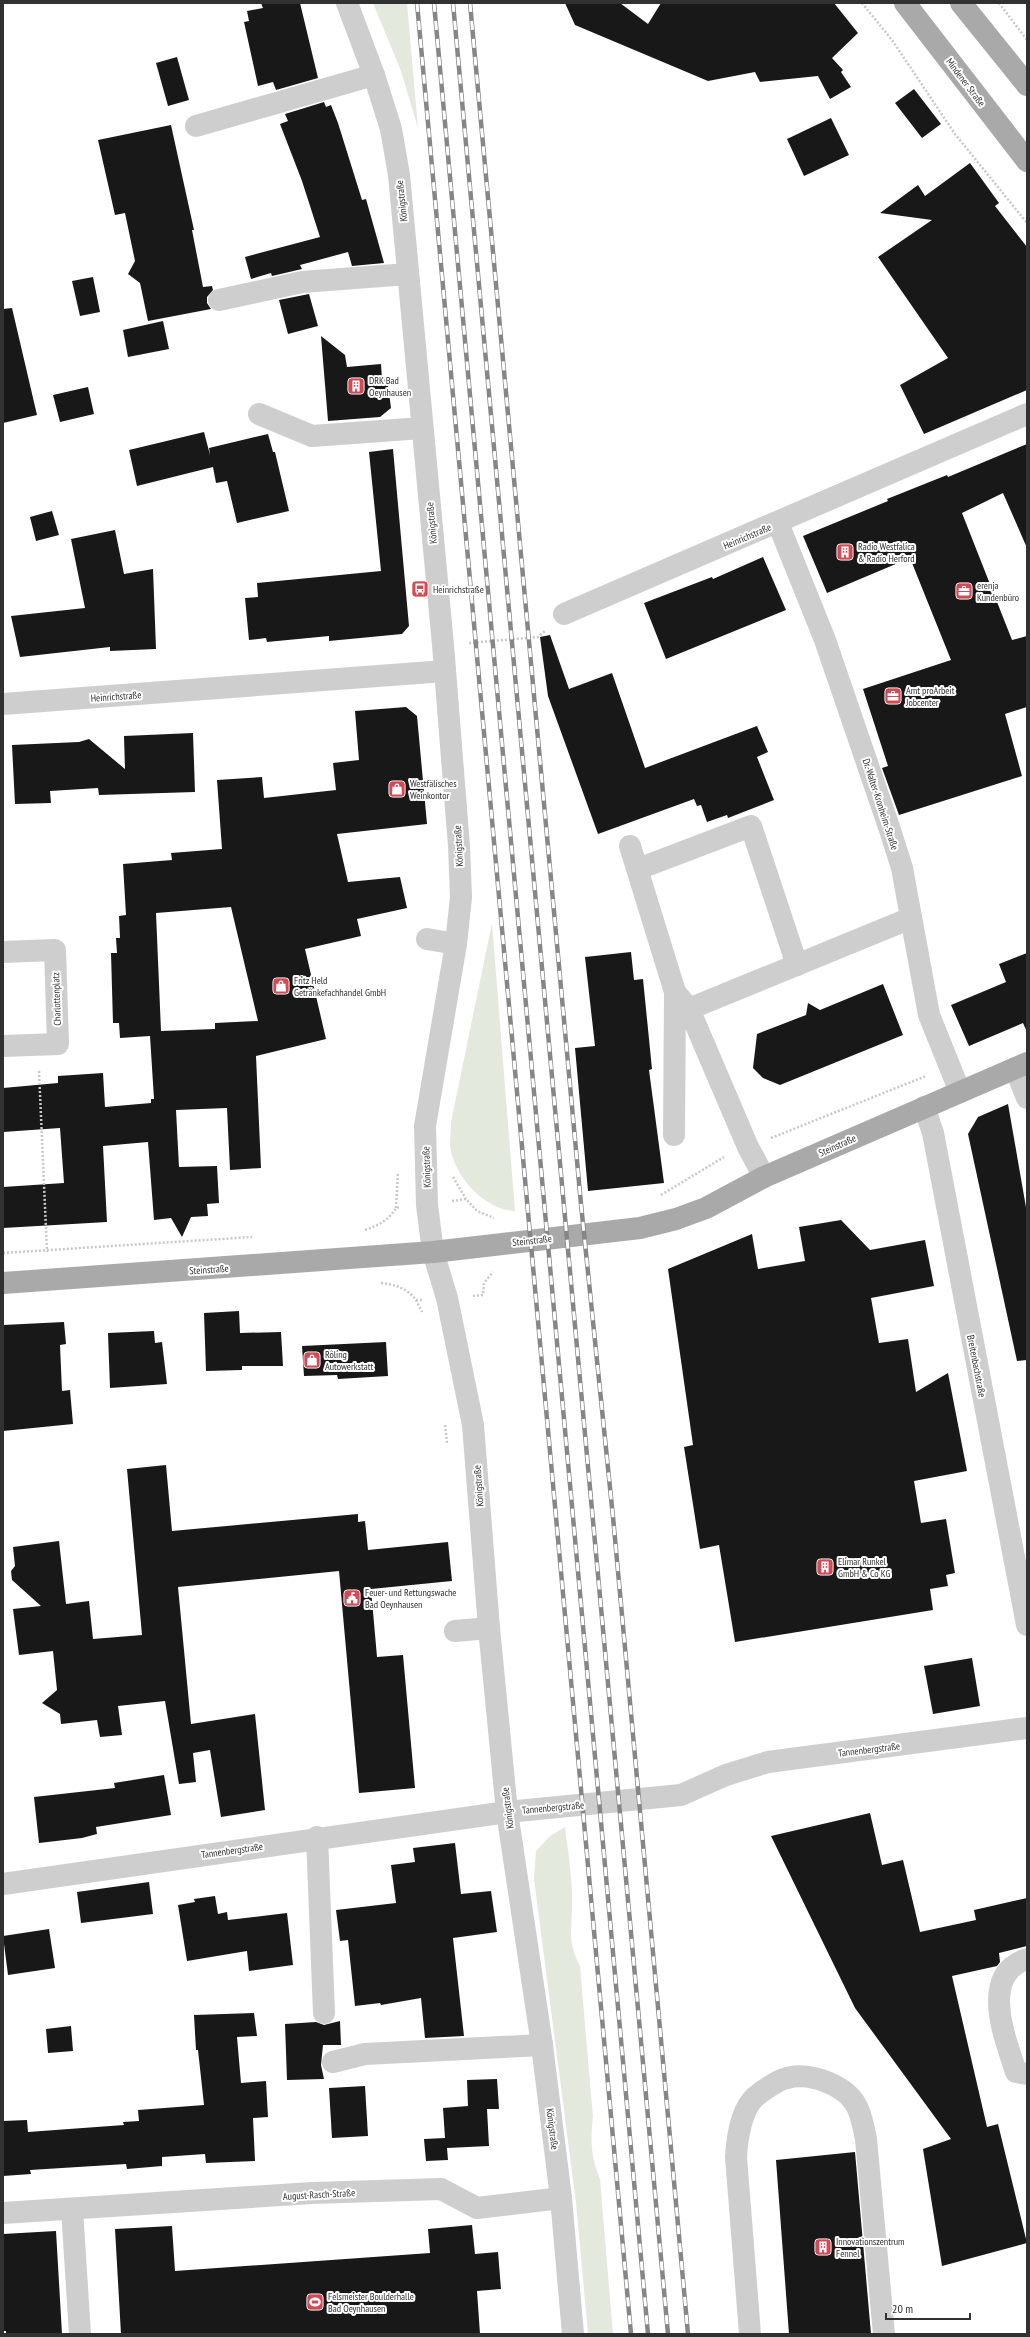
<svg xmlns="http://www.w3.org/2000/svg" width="1030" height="2337" font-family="'PT Sans Narrow',sans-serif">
  <rect width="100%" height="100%" fill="#fff"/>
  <g fill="#e4e9de">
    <path d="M 373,3 L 407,3 L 418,128 L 401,71 Z"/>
    <path d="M 492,923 L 515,1211 C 485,1210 454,1177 450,1146 C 450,1138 451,1130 451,1122 Z"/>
    <path d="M 565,1827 C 568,1853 573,1880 572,1907 C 572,1934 567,1940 580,1966 L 593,2117 C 590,2140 591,2157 600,2179 L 613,2334 L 588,2334 L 576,2203 L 534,1879 L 536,1851 L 550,1836 Z"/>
  </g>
  <g fill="#181818" fill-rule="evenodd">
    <path d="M 261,3 L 300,3 L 318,78 L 276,90 L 273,82 L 258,86 L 244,22 L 249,21 L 247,11 L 263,8 Z"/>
    <path d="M 565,3 L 620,3 L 648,24 L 661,3 L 834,3 L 858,33 L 832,58 L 843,70 L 841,72 L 851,87 L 830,99 L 818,76 L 760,82 L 755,72 L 708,81 L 575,25 Z"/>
    <path d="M 177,57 L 189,100 L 168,106 L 156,63 Z"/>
    <path d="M 914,89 L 941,124 L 922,138 L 895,103 Z"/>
    <path d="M 324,102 L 326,107 L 331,105 L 338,123 L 362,200 L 366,199 L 384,263 L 352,266 L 348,252 L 300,265 L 302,269 L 272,276 L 271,273 L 251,279 L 245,257 L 320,237 L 302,181 L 280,124 L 288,121 L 285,114 Z"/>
    <path d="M 831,118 L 849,155 L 804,176 L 787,139 Z"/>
    <path d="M 171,125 L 194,230 L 192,230 L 203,287 L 212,286 L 213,290 L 207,297 L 207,303 L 211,309 L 148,321 L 140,283 L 128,274 L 135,261 L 125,213 L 115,215 L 98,140 Z"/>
    <path d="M 970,163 L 999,203 L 995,206 L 1027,247 L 1027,390 L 924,434 L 900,385 L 948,358 L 878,257 L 932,220 L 880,213 L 918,185 L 925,196 Z"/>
    <path d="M 93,277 L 100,312 L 80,316 L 72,281 Z"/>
    <path d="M 309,294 L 318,326 L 288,334 L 279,300 Z"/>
    <path d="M 12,308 L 37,415 L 3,423 L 3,309 Z"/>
    <path d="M 163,321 L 169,349 L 128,357 L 123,330 Z"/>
    <path d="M 321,336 L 345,355 L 347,367 L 381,364 L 382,379 L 387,378 L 391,408 L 380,417 L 328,421 Z"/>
    <path d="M 88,387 L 94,414 L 60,422 L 53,395 Z"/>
    <path d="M 204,432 L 210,455 L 209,448 L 268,434 L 273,452 L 275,452 L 289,511 L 237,523 L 227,481 L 216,483 L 213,467 L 137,486 L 129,450 Z"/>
    <path d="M 1027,444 L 1027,548 L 1003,493 L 962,513 L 1012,640 L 1027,636 L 1027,707 L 1005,714 L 1022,776 L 899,815 L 882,768 L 888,766 L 863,689 L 951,660 L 910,558 L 827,593 L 803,536 L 888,501 L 887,499 L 947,475 L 948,477 Z"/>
    <path d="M 393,449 L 409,626 L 402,634 L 329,641 L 329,636 L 267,642 L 266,638 L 249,640 L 245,598 L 258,597 L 257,583 L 381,571 L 369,452 Z"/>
    <path d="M 52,511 L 59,535 L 36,541 L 30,517 Z"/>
    <path d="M 115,530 L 124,574 L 153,569 L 156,649 L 110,651 L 110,647 L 20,657 L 11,616 L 85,608 L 71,539 Z"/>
    <path d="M 763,557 L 786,610 L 666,659 L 644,603 L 712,577 L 713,579 Z"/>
    <path d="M 550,635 L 569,689 L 612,673 L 645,768 L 757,726 L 768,752 L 757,757 L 774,800 L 728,818 L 727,815 L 707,822 L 701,805 L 697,806 L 694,799 L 598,834 L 548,696 L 540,637 Z"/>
    <path d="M 406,707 L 417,716 L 427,824 L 337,834 L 348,882 L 400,877 L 407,908 L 357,919 L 361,936 L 305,949 L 326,1039 L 256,1056 L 261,1168 L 230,1170 L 227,1108 L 176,1110 L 179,1167 L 217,1166 L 219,1203 L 207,1204 L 208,1216 L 191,1217 L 182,1237 L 171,1218 L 154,1220 L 148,1142 L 103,1146 L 107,1222 L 3,1228 L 3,1187 L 64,1183 L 60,1128 L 3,1132 L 3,1088 L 58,1083 L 58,1076 L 103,1073 L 105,1107 L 151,1103 L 151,1099 L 154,1099 L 150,1036 L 120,1038 L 119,1023 L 113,1023 L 111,953 L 117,953 L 116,938 L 120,938 L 119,916 L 126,915 L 123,864 L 172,860 L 171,853 L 222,849 L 217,780 L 262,777 L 264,798 L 336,790 L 333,763 L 359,760 L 355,711 ZM 231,907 L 258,1021 L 215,1023 L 215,1029 L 161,1031 L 156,913 Z"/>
    <path d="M 193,733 L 195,792 L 99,795 L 98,788 L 50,791 L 51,803 L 15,804 L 12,745 L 79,742 L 89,739 L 125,769 L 124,736 Z"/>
    <path d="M 631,952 L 634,980 L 643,979 L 652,1069 L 649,1070 L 664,1183 L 588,1191 L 575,1048 L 595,1046 L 585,957 Z"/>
    <path d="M 1027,953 L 1027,1032 L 1023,1023 L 969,1046 L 951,1005 L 1006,982 L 999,964 Z"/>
    <path d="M 883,984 L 903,1035 L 780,1085 L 763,1078 L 753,1068 L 757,1034 L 806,1015 L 808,1003 L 820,1010 Z"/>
    <path d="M 1008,1104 L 1027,1213 L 1027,1360 L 1017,1361 L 968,1134 L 978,1117 Z"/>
    <path d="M 841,1220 L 870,1250 L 925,1240 L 934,1286 L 871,1298 L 879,1343 L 908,1339 L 916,1392 L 948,1373 L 967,1471 L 914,1481 L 921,1523 L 946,1519 L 955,1573 L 946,1575 L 948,1586 L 930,1589 L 933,1610 L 735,1642 L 719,1545 L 700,1549 L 684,1447 L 693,1445 L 668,1269 L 752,1234 L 758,1269 L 805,1261 L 799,1227 Z"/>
    <path d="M 239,1311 L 240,1333 L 281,1332 L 283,1366 L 242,1366 L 242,1370 L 206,1371 L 204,1313 Z"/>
    <path d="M 64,1322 L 66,1344 L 60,1345 L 62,1391 L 70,1390 L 73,1424 L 3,1431 L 3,1325 Z"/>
    <path d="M 154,1331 L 155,1343 L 162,1342 L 167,1384 L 110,1388 L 108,1333 Z"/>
    <path d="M 386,1342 L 388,1376 L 338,1379 L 337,1375 L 304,1376 L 302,1346 Z"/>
    <path d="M 166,1465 L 172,1531 L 358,1514 L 358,1522 L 365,1521 L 368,1550 L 448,1542 L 452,1581 L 371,1589 L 377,1657 L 403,1655 L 415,1788 L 359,1793 L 339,1571 L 178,1587 L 191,1724 L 255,1714 L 265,1810 L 221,1817 L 210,1750 L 193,1753 L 196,1782 L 179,1784 L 165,1701 L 118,1706 L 122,1735 L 100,1737 L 97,1720 L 61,1724 L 60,1714 L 42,1703 L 57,1690 L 53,1651 L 19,1655 L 13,1609 L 41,1606 L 12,1580 L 11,1571 L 15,1566 L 13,1547 L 59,1541 L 66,1604 L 89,1601 L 93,1639 L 142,1635 L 127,1469 Z"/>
    <path d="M 972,1658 L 980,1706 L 933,1714 L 924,1666 Z"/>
    <path d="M 164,1775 L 171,1815 L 96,1827 L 97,1834 L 82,1838 L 39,1843 L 34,1797 L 115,1788 L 114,1783 Z"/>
    <path d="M 870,1813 L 882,1865 L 903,1860 L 920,1932 L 976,1920 L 974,1910 L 1027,1898 L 1027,1946 L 999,1953 L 1000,1962 L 997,1966 L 952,1976 L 987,2127 L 998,2124 L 1027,2243 L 942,2266 L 923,2149 L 951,2139 L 855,2008 L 771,1836 Z"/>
    <path d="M 455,1843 L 461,1894 L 491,1891 L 497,1932 L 453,1938 L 464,2036 L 425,2038 L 421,1998 L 381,2005 L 380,2003 L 355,2006 L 348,1940 L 340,1941 L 336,1910 L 396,1903 L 391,1865 L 415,1862 L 413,1848 Z"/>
    <path d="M 149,1882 L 153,1914 L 81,1923 L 77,1892 Z"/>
    <path d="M 215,1896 L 218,1914 L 227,1912 L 228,1920 L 287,1913 L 293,1965 L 249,1971 L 247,1951 L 187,1961 L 178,1905 L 195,1902 L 194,1899 Z"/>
    <path d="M 49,1929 L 55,1968 L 8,1975 L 3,1936 Z"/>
    <path d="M 254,2013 L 257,2036 L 237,2037 L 241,2083 L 266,2081 L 268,2117 L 253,2118 L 255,2161 L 206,2163 L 205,2154 L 162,2157 L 162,2166 L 127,2169 L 126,2164 L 30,2170 L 31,2174 L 3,2176 L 3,2121 L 27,2120 L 28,2132 L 124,2125 L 123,2122 L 139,2121 L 138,2110 L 204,2105 L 198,2050 L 196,2050 L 194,2015 Z"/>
    <path d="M 340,2021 L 341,2045 L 323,2045 L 321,2065 L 324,2079 L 287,2080 L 285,2024 L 316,2022 L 324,2025 Z"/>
    <path d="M 71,2026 L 73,2051 L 48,2053 L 46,2029 Z"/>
    <path d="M 497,2079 L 499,2109 L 487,2109 L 489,2146 L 447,2148 L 448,2160 L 426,2161 L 424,2139 L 445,2138 L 443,2108 L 468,2106 L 467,2080 Z"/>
    <path d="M 365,2086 L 368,2136 L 332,2138 L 329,2088 Z"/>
    <path d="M 855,2152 L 871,2334 L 789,2334 L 776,2160 Z"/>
    <path d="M 472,2225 L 475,2254 L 498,2252 L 501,2289 L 477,2291 L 480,2334 L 121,2334 L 115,2229 L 172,2226 L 175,2271 L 430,2253 L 428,2229 Z"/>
    <path d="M 56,2231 L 62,2334 L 6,2334 L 6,2331 L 3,2331 L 3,2234 Z"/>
  </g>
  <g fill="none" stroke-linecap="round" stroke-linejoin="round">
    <g stroke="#c8c8c8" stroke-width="2.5" stroke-dasharray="2 2" stroke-linecap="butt">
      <path d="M 862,3 L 892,40 L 955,134 L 1027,223"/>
      <path d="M 999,3 L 1027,40"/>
      <path d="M 469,643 L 538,637 L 545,631"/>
      <path d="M 39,1071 L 47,1252"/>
      <path d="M 771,1138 L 926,1076"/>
      <path d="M 453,1177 L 466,1199"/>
      <path d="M 661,1195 L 724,1157"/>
      <path d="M 452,1201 L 466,1199 L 477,1211 L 494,1218"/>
      <path d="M 396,1208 L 398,1172"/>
      <path d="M 365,1230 C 379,1225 388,1221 396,1208 L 401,1207"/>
      <path d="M 3,1253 L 252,1237"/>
      <path d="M 381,1283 C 396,1285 407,1288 416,1300 L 422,1300"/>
      <path d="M 473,1296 L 483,1295 L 484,1283 L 493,1272"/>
      <path d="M 416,1300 L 422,1312"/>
      <path d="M 445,1425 L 447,1443"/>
    </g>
    <g stroke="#cecece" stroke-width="22">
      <path d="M 347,3 L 374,75 L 391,129 L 399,175 L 443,645 L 459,846 L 461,897 L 456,944 L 425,1126 L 427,1205 L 433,1252 L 447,1298 L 473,1425 L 489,1628 L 507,1812 L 542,2045 L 561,2198 L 573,2334"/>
      <path d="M 196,126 L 374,75"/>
      <path d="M 219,300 L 302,282 L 408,274"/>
      <path d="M 259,414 L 312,436 L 422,428"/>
      <path d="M 778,523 L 825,640 L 889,827 L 902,868 L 929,1015 L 960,1092"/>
      <path d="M 564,614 L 1027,414"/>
      <path d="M 3,704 L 445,671"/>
      <path d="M 630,846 L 675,992 L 689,1009 L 748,1147 L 764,1177"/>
      <path d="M 638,869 L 751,826 L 797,965"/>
      <path d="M 427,939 L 456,944"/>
      <path d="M 3,952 L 55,950 L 58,1044 L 3,1046"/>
      <path d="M 689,1009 L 911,918"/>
      <path d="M 1015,1068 L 1027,1098"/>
      <path d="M 924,1107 L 933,1133 L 1027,1625"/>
      <path d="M 674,1135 L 675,992"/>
      <path d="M 455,1631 L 489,1628"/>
      <path d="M 317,1837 L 324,2013"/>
      <path d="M 3,1884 L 507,1812 L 681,1795 L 726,1775 L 768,1762 L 1027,1728"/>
      <path d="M 1027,1959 C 979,1975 1005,2038 1016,2072 L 1027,2074"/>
      <path d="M 333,2062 L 365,2054 L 542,2045"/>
      <path d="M 72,2209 L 80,2334"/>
      <path d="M 3,2213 L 312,2193 L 441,2189 L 477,2208 L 561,2198"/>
      <path d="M 750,2334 L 736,2157 C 737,2139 741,2110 755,2097 C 762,2091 778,2080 787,2078 C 810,2072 848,2085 858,2109 C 862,2118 864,2129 866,2139 L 884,2334"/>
    </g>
    <g stroke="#a9a9a9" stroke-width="22">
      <path d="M 905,3 L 1027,161"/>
      <path d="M 961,3 L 1027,85"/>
      <path d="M 3,1283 L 433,1252 L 640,1228 L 676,1219 L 706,1208 L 764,1177 L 1027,1063"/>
    </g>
    <g stroke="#868686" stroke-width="4.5">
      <g id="rail">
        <path d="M 417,3 L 631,2334"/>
        <path d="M 434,3 L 648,2334"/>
        <path d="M 453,3 L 668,2334"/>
        <path d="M 470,3 L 581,1204 L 613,1517 L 688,2334"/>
      </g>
    </g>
    <use href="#rail" stroke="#fff" stroke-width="3" stroke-dasharray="9" stroke-linecap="butt"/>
  </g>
  <defs>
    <g id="building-square" transform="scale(0.9)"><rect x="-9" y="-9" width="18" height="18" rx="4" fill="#d14a55" stroke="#fff"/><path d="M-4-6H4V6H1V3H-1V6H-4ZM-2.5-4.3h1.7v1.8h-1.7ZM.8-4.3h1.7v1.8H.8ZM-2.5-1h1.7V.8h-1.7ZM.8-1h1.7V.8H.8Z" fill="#fff"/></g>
    <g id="bus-square" transform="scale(0.9)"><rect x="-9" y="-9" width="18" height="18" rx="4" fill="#d14a55" stroke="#fff"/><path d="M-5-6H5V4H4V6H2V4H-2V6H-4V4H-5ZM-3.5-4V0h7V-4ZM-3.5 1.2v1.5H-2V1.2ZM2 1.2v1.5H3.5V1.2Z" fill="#fff"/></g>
    <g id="office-square" transform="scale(0.9)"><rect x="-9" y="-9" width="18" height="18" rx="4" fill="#d14a55" stroke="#fff"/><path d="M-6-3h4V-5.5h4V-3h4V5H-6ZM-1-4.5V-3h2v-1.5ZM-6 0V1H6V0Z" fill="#fff"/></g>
    <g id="shop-square" transform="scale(0.9)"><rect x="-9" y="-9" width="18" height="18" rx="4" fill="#d14a55" stroke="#fff"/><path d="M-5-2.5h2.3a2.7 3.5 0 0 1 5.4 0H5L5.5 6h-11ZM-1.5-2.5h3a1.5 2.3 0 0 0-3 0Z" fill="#fff"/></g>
    <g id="civic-square" transform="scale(0.9)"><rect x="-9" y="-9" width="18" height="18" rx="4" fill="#d14a55" stroke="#fff"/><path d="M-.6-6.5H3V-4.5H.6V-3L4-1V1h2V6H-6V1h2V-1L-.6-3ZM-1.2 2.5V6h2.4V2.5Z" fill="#fff"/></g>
    <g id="stadium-square" transform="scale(0.9)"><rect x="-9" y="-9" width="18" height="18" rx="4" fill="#d14a55" stroke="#fff"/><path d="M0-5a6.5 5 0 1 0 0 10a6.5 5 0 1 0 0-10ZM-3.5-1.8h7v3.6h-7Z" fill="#fff"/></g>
  </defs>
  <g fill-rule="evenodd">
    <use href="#building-square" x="356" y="386"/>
    <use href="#building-square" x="845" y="552"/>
    <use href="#bus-square" x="420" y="589"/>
    <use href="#office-square" x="964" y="591"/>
    <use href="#office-square" x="893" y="696"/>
    <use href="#shop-square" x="397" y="789"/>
    <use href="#shop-square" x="281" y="986"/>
    <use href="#shop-square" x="312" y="1360"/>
    <use href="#building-square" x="825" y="1567"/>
    <use href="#civic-square" x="352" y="1598"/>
    <use href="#building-square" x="823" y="2247"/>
    <use href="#stadium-square" x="315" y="2302"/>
  </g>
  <g text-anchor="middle" stroke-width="4" stroke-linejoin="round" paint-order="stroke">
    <g font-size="10" fill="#313131" stroke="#fff">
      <text transform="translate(966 82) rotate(53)" y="4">Mindener Straße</text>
      <text transform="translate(401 201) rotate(-96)" y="4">Königstraße</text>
      <text transform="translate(431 523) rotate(-95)" y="4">Königstraße</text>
      <text transform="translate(747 536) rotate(-23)" y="4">Heinrichstraße</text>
      <text transform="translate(116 696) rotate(-4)" y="4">Heinrichstraße</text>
      <text transform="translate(881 804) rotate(72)" y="4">Dr.-Walter-Kronheim-Straße</text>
      <text transform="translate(458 846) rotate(-93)" y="4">Königstraße</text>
      <text transform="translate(56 999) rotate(-92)" y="4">Charlottenplatz</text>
      <text transform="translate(837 1145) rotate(-24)" y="4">Steinstraße</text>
      <text transform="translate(426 1167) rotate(-92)" y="4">Königstraße</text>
      <text transform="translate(532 1240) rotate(-6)" y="4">Steinstraße</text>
      <text transform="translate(209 1269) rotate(-4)" y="4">Steinstraße</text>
      <text transform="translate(977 1366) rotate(79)" y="4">Breitenbachstraße</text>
      <text transform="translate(478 1486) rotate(-94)" y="4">Königstraße</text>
      <text transform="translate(869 1749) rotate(-7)" y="4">Tannenbergstraße</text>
      <text transform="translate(553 1807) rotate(-5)" y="4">Tannenbergstraße</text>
      <text transform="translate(507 1808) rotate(-97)" y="4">Königstraße</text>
      <text transform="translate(232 1850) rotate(-8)" y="4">Tannenbergstraße</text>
      <text transform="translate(553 2129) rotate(83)" y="4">Königstraße</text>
      <text transform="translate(319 2194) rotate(-3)" y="4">August-Rasch-Straße</text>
    </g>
    <g font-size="10" fill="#313131" stroke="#fff" text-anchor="start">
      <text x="369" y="384">DRK Bad<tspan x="369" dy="12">Oeynhausen</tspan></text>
      <text x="858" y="550">Radio Westfalica<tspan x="858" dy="12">&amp; Radio Herford</tspan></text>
      <text x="977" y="589">erenja<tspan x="977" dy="12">Kundenbüro</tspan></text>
      <text x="433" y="593">Heinrichstraße</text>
      <text x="906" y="694">Amt proArbeit<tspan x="906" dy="12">Jobcenter</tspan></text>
      <text x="410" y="787">Westfälisches<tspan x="410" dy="12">Weinkontor</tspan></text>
      <text x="294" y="984">Fritz Held<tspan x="294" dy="12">Getränkefachhandel GmbH</tspan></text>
      <text x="325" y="1358">Röling<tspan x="325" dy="12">Autowerkstatt</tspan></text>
      <text x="838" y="1565">Elimar Runkel<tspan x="838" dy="12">GmbH &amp; Co KG</tspan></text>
      <text x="365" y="1596">Feuer- und Rettungswache<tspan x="365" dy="12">Bad Oeynhausen</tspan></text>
      <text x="836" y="2245">Innovationszentrum<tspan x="836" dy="12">Fennel</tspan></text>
      <text x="328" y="2300">Felsmeister Boulderhalle<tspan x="328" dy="12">Bad Oeynhausen</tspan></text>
    </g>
  </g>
  <rect width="1030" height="2337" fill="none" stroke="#313131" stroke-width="8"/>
  <path d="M886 2313v6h84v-6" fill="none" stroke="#313131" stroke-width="2"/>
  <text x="892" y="2313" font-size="12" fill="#313131" stroke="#ffffff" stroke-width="3" paint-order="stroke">20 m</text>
</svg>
